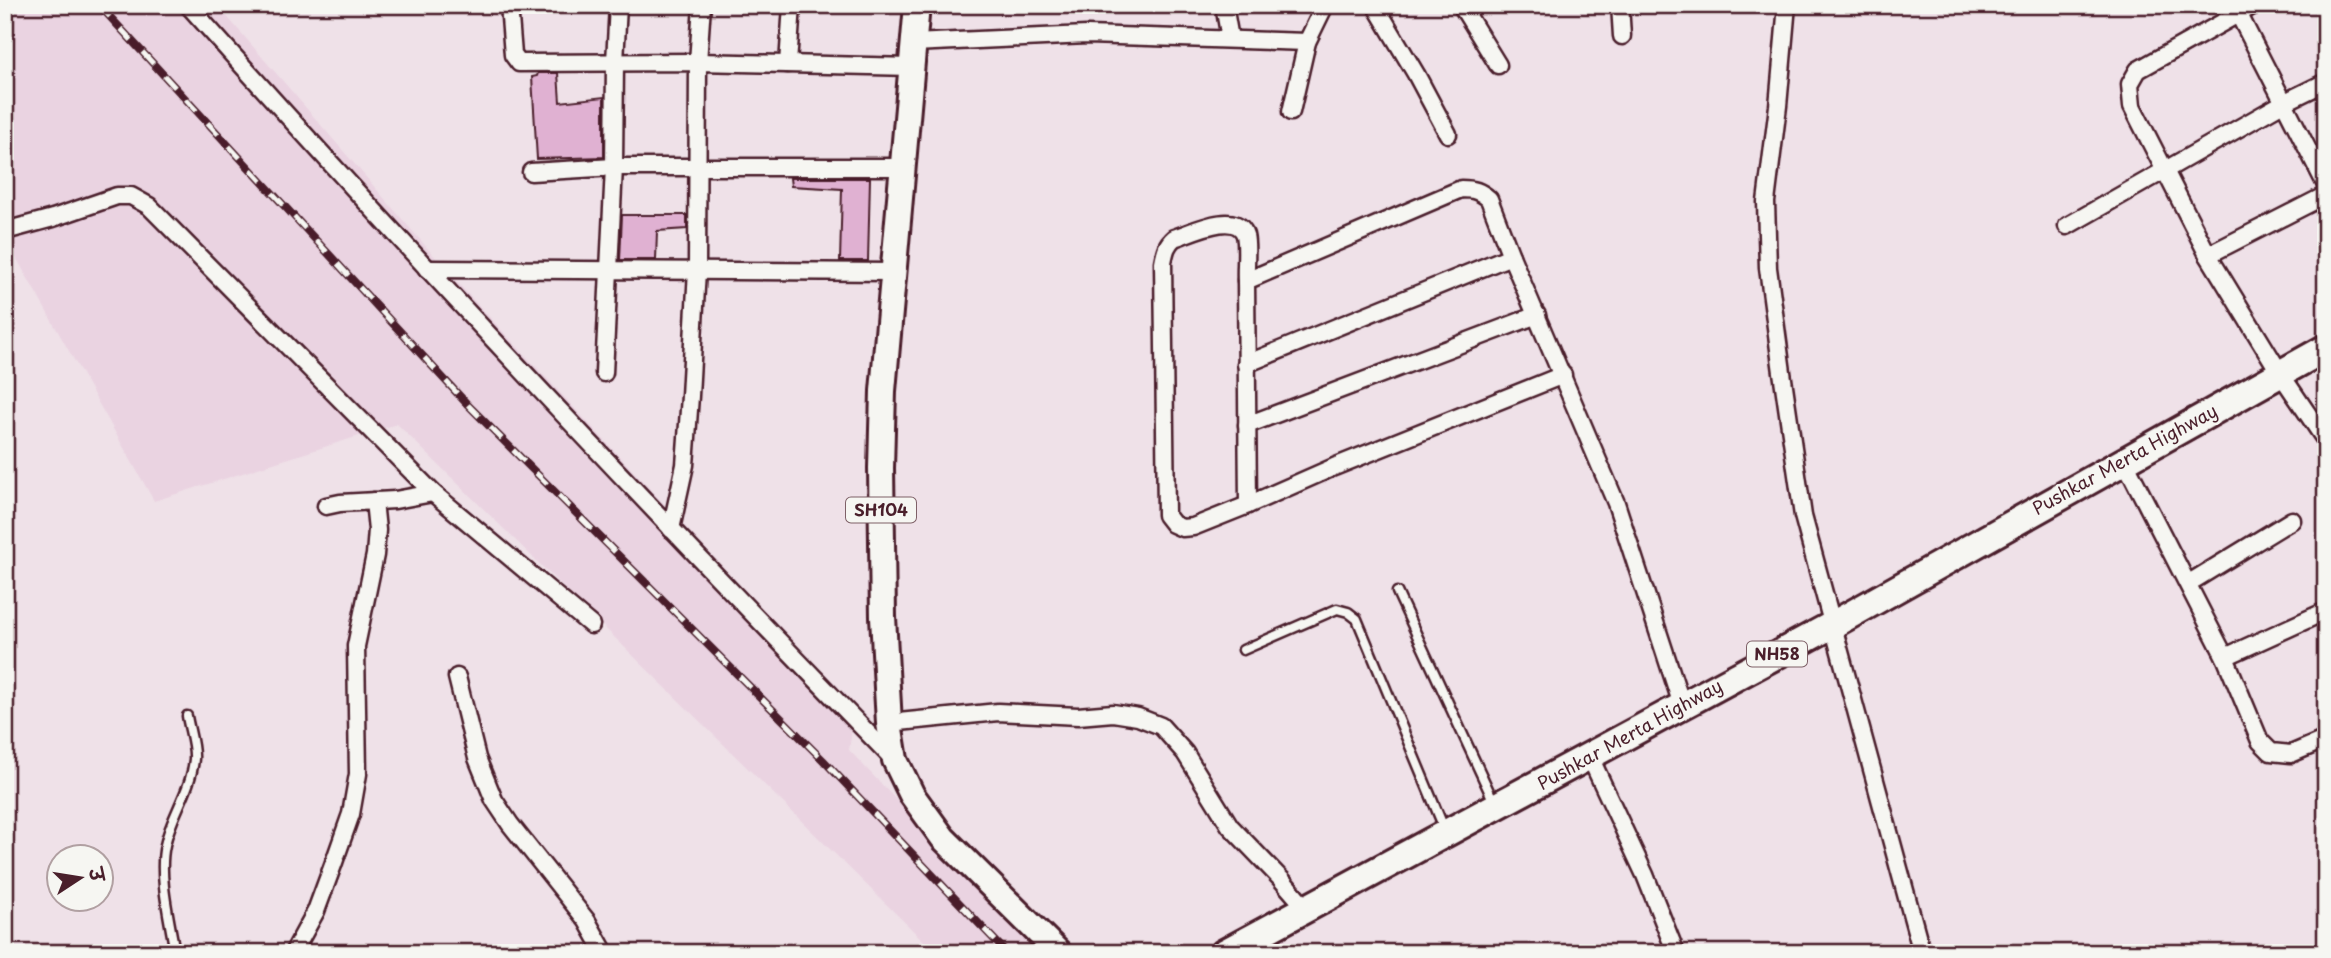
<svg xmlns="http://www.w3.org/2000/svg" width="2331" height="958" font-family="'Playpen Sans','Playpen Sans Deva',sans-serif">
  <rect width="100%" height="100%" fill="#efe1e8"/>
  <filter id="ink" filterUnits="userSpaceOnUse"><feTurbulence type="fractalNoise" baseFrequency=".0143" numOctaves="2"/><feDisplacementMap in="SourceGraphic" scale="14" xChannelSelector="R" yChannelSelector="G"/><feConvolveMatrix kernelMatrix="1 2 1 2 8 2 1 2 1" color-interpolation-filters="sRGB"/></filter>
  <g filter="url(#ink)">
    <path fill="#ead3e1" d="M 5,5 L 217,5 L 454,279 L 855,709 L 849,750 L 1041,953 L 936,953 L 397,424 L 154,501 L 5,238 Z"/>
    <g fill="#e0b1d2" stroke="#4a1f2b" stroke-width="2">
      <path d="M 538,73 L 558,73 L 560,102 L 604,97 L 604,157 L 537,159 L 532,77 L 537,76 Z"/>
      <path d="M 790,178 L 870,178 L 868,261 L 840,261 L 842,189 L 791,186 Z"/>
      <path d="M 622,215 L 687,215 L 687,229 L 657,231 L 656,260 L 620,260 Z"/>
    </g>
    <g fill="none" stroke-linecap="round" stroke-linejoin="round">
      <g stroke="#4a1f2b" stroke-width="13">
        <g id="service">
          <path d="M 1397,592 L 1494,802"/>
          <path d="M 1243,650 L 1337,609 L 1348,612 L 1357,619 L 1444,828"/>
          <path d="M 175,953 C 170,921 158,876 165,845 C 171,815 191,791 194,759 C 195,746 189,729 187,716"/>
        </g>
      </g>
      <g stroke="#4a1f2b" stroke-width="21">
        <g id="minor">
          <path d="M 188,5 C 417,262 653,512 893,759"/>
          <path d="M 509,5 L 513,55 L 519,63 L 698,62 L 912,67"/>
          <path d="M 1224,5 L 1230,39"/>
          <path d="M 1375,5 L 1416,74 L 1448,134"/>
          <path d="M 1461,5 L 1498,65"/>
          <path d="M 1620,5 L 1622,36"/>
          <path d="M 1787,5 L 1778,106 L 1766,202 L 1768,268 L 1782,372 L 1803,516 L 1922,953"/>
          <path d="M 2234,5 L 2326,185"/>
          <path d="M 2254,5 L 2138,70 L 2130,84 L 2132,106 L 2208,255 L 2280,373 L 2326,441"/>
          <path d="M 913,43 L 1087,35 L 1307,42"/>
          <path d="M 788,64 L 792,5"/>
          <path d="M 1291,112 L 1307,42 L 1325,5"/>
          <path d="M 531,172 L 614,167 L 903,167"/>
          <path d="M 2067,226 L 2283,103 L 2326,82"/>
          <path d="M 5,231 L 53,218 L 117,196 L 131,196 L 149,206 L 433,493 L 591,625"/>
          <path d="M 2208,255 L 2326,195"/>
          <path d="M 427,269 L 894,272"/>
          <path d="M 1246,281 C 1245,267 1248,248 1245,235 C 1237,209 1190,233 1174,238 C 1166,245 1165,252 1163,262 L 1166,515 L 1173,524 L 1182,528 L 1193,527 L 1248,505 L 1334,467 L 1563,375"/>
          <path d="M 1246,364 L 1511,256"/>
          <path d="M 604,373 L 614,167 L 615,62 L 618,5"/>
          <path d="M 1247,425 L 1537,315"/>
          <path d="M 2124,460 L 2225,657 L 2260,741 L 2271,752 L 2291,754 L 2326,739"/>
          <path d="M 1248,505 L 1246,281 L 1461,189 C 1474,189 1480,191 1489,199 L 1511,256 L 1616,503 L 1682,705"/>
          <path d="M 326,506 L 340,503 L 395,500 L 433,493"/>
          <path d="M 671,529 L 685,465 L 690,396 L 697,270 L 698,62 L 702,5"/>
          <path d="M 2189,583 L 2292,520"/>
          <path d="M 2225,657 L 2326,611"/>
          <path d="M 457,677 L 477,758 L 494,800 L 510,824 L 587,921 L 605,953"/>
          <path d="M 889,723 L 998,712 L 1078,716 L 1113,713 L 1138,717 L 1161,726 L 1185,753 L 1230,826 L 1281,879 L 1307,909"/>
          <path d="M 1590,757 L 1645,875 L 1676,953"/>
          <path d="M 293,953 L 316,911 L 333,865 L 351,814 L 358,774 L 356,646 L 375,555 L 377,530 L 374,501"/>
        </g>
      </g>
      <g stroke="#4a1f2b" stroke-width="30">
        <path id="primary" d="M 917,5 L 883,391 L 881,468 L 883,617 L 889,723 L 895,760 L 912,795 L 943,838 L 1059,953"/>
      </g>
      <g stroke="#4a1f2b" stroke-width="32">
        <path id="trunk" d="M 1224,953 L 1834,624 L 2326,348"/>
      </g>
      <use href="#service" stroke="#f6f6f2" stroke-width="8"/>
      <use href="#minor" stroke="#f6f6f2" stroke-width="16"/>
      <use href="#primary" stroke="#f6f6f2" stroke-width="24"/>
      <use href="#trunk" stroke="#f6f6f2" stroke-width="26"/>
      <g stroke="#4a1f2b" stroke-width="8">
        <path id="rail" d="M 99,5 L 468,405 L 823,760 L 1007,953"/>
      </g>
      <use href="#rail" stroke="#f6f6f2" stroke-width="5" stroke-dasharray="16" stroke-linecap="butt"/>
    </g>
  </g>
  <g text-anchor="middle" stroke-width="5" stroke-linejoin="round" paint-order="stroke">
    <g fill="#f6f6f2" stroke="#7e6067" stroke-width="2">
      <rect x="846" y="497.5" width="70" height="25" rx="5"/>
      <rect x="1747" y="641.5" width="60" height="25" rx="5"/>
    </g>
    <g font-size="16" font-weight="bold" fill="#4a1f2b">
      <text x="881" y="516">SH104</text>
      <text x="1777" y="660">NH58</text>
    </g>
    <g font-size="18" fill="#4a1f2b" stroke="#f6f6f2">
      <text transform="translate(2125 460) rotate(-29)" y="6">Pushkar Merta Highway</text>
      <text transform="translate(1630 735) rotate(-29)" y="6">Pushkar Merta Highway</text>
    </g>
  </g>
  <rect width="2331" height="958" fill="none" stroke="#f6f6f2" stroke-width="28"/>
  <rect x="14" y="14" width="2303" height="930" fill="none" stroke="#4a1f2b" stroke-width="2.5" filter="url(#ink)"/>
  <g transform="translate(80 878) rotate(78)"><circle r="33" fill="#f6f6f2" stroke="#b1a0a2" stroke-width="2"/>
  <path d="M0-5L12 26L0 18L-12 26Z" fill="#4a1f2b"/>
  <text y="-10" font-size="19" font-weight="bold" text-anchor="middle" fill="#4a1f2b">उ</text>
  </g>
</svg>
